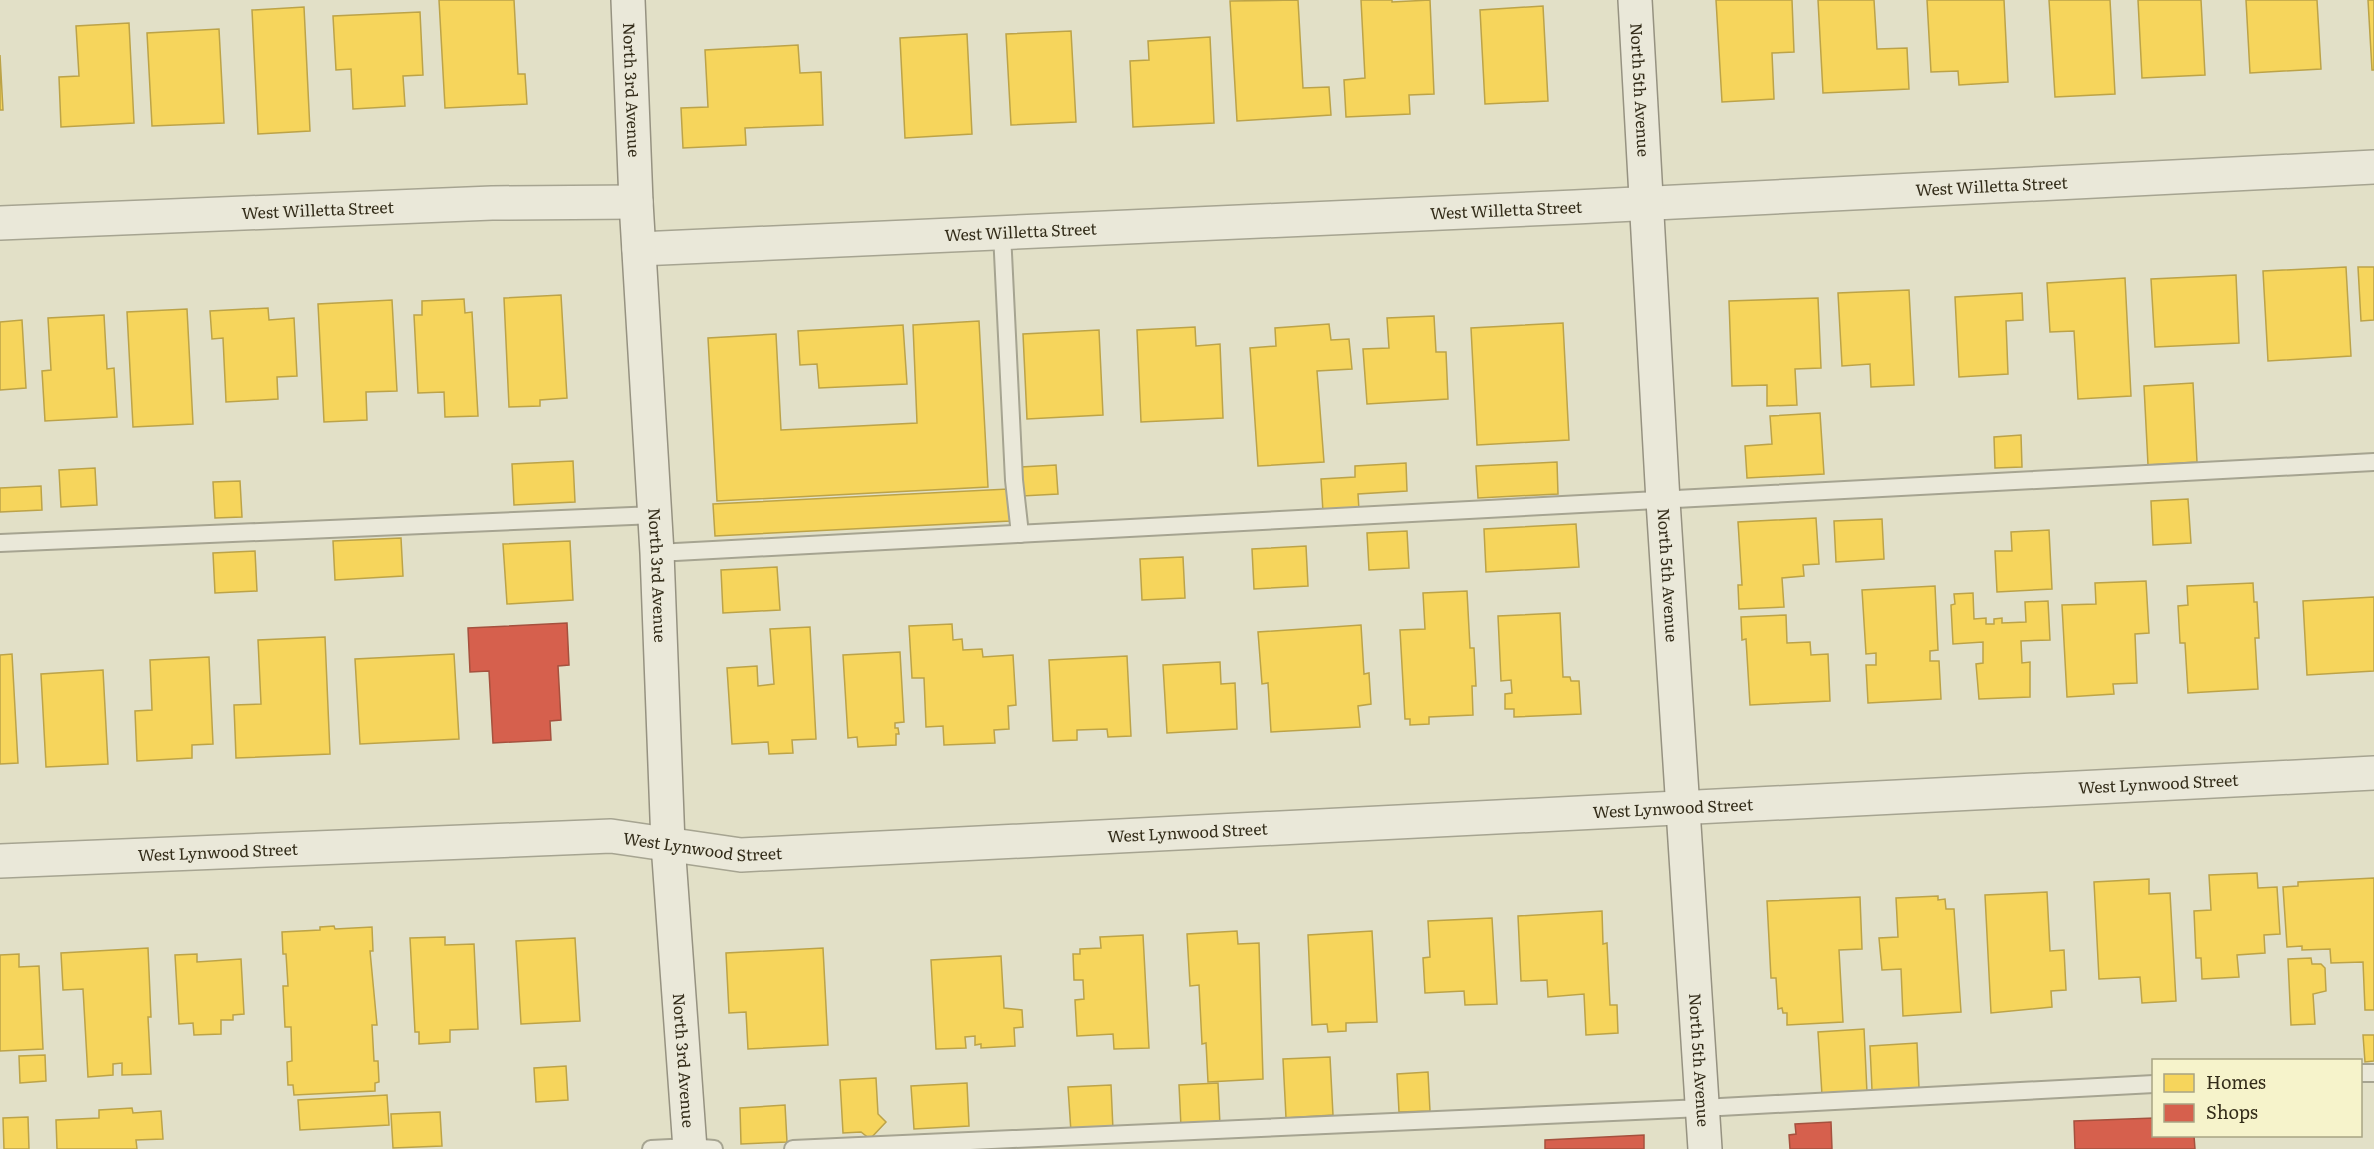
<svg xmlns="http://www.w3.org/2000/svg" width="2374" height="1149" font-family="Literata,serif">
  <rect width="100%" height="100%" fill="#e2e0c7"/>
  <g fill="#f6d55c" stroke="#bca348" stroke-width="1.5">
    <path d="M 439,0 L 514,0 L 518,74 L 525,74 L 527,104 L 445,108 Z"/>
    <path d="M 1298,0 L 1303,88 L 1329,87 L 1331,115 L 1237,121 L 1230,1 Z"/>
    <path d="M 1361,0 L 1392,0 L 1392,2 L 1430,0 L 1434,94 L 1409,95 L 1410,114 L 1346,117 L 1344,80 L 1365,78 Z"/>
    <path d="M 1716,0 L 1792,0 L 1794,52 L 1772,53 L 1774,99 L 1722,102 Z"/>
    <path d="M 1818,0 L 1874,0 L 1877,49 L 1907,48 L 1909,89 L 1823,93 Z"/>
    <path d="M 1927,0 L 2004,0 L 2008,82 L 1959,85 L 1958,71 L 1931,72 Z"/>
    <path d="M 2049,0 L 2110,0 L 2115,94 L 2055,97 Z"/>
    <path d="M 2138,0 L 2201,0 L 2205,75 L 2142,78 Z"/>
    <path d="M 2246,0 L 2317,0 L 2321,69 L 2250,73 Z"/>
    <path d="M 2368,0 L 2374,0 L 2374,70 L 2372,70 Z"/>
    <path d="M 1543,6 L 1548,101 L 1485,104 L 1480,10 Z"/>
    <path d="M 304,7 L 310,131 L 258,134 L 252,10 Z"/>
    <path d="M 420,12 L 423,75 L 403,76 L 405,106 L 353,109 L 351,69 L 336,70 L 333,16 Z"/>
    <path d="M 129,23 L 134,123 L 61,127 L 59,77 L 79,76 L 76,26 Z"/>
    <path d="M 219,29 L 224,123 L 152,126 L 147,33 Z"/>
    <path d="M 1071,31 L 1076,122 L 1011,125 L 1006,34 Z"/>
    <path d="M 967,34 L 972,134 L 905,138 L 900,38 Z"/>
    <path d="M 1210,37 L 1214,123 L 1133,127 L 1130,61 L 1149,60 L 1148,41 Z"/>
    <path d="M 798,45 L 800,73 L 821,72 L 823,125 L 745,128 L 746,145 L 683,148 L 681,108 L 708,107 L 705,50 Z"/>
    <path d="M 0,55 L 3,110 L 0,110 Z"/>
    <path d="M 2346,267 L 2351,356 L 2268,361 L 2263,271 Z"/>
    <path d="M 2358,267 L 2374,267 L 2374,320 L 2361,321 Z"/>
    <path d="M 2236,275 L 2239,343 L 2155,347 L 2151,279 Z"/>
    <path d="M 2125,278 L 2131,396 L 2078,399 L 2074,331 L 2050,332 L 2047,283 Z"/>
    <path d="M 1909,290 L 1914,385 L 1871,387 L 1870,364 L 1842,366 L 1838,293 Z"/>
    <path d="M 2022,293 L 2023,320 L 2006,321 L 2008,374 L 1959,377 L 1955,297 Z"/>
    <path d="M 561,295 L 567,398 L 540,400 L 540,406 L 509,407 L 504,298 Z"/>
    <path d="M 1818,298 L 1821,368 L 1795,369 L 1797,405 L 1767,406 L 1767,385 L 1732,386 L 1729,301 Z"/>
    <path d="M 464,299 L 465,313 L 472,312 L 478,416 L 445,417 L 444,392 L 418,393 L 414,315 L 422,315 L 422,301 Z"/>
    <path d="M 392,300 L 397,391 L 366,392 L 367,420 L 324,422 L 318,304 Z"/>
    <path d="M 268,308 L 269,320 L 294,318 L 297,376 L 277,377 L 278,399 L 226,402 L 223,338 L 212,339 L 210,311 Z"/>
    <path d="M 187,309 L 193,424 L 133,427 L 127,312 Z"/>
    <path d="M 104,315 L 107,369 L 114,368 L 117,417 L 45,421 L 42,371 L 51,370 L 48,318 Z"/>
    <path d="M 1434,316 L 1436,352 L 1446,352 L 1448,399 L 1367,404 L 1363,349 L 1389,348 L 1387,318 Z"/>
    <path d="M 22,320 L 26,388 L 0,390 L 0,322 Z"/>
    <path d="M 979,321 L 988,487 L 717,501 L 708,338 L 776,334 L 781,430 L 917,423 L 913,325 Z"/>
    <path d="M 1563,323 L 1569,440 L 1477,445 L 1471,328 Z"/>
    <path d="M 1329,324 L 1331,340 L 1349,339 L 1352,369 L 1317,371 L 1324,462 L 1258,466 L 1250,348 L 1276,346 L 1275,328 Z"/>
    <path d="M 903,325 L 907,384 L 819,388 L 817,364 L 800,365 L 798,331 Z"/>
    <path d="M 1195,327 L 1196,346 L 1220,344 L 1223,418 L 1141,422 L 1137,330 Z"/>
    <path d="M 1099,330 L 1103,415 L 1027,419 L 1023,334 Z"/>
    <path d="M 2193,383 L 2197,462 L 2148,465 L 2144,386 Z"/>
    <path d="M 1820,413 L 1824,474 L 1747,478 L 1745,446 L 1772,444 L 1770,416 Z"/>
    <path d="M 2021,435 L 2022,467 L 1995,468 L 1994,437 Z"/>
    <path d="M 573,461 L 575,502 L 514,505 L 512,464 Z"/>
    <path d="M 1557,462 L 1558,494 L 1478,498 L 1476,466 Z"/>
    <path d="M 1406,463 L 1407,491 L 1358,494 L 1359,510 L 1323,512 L 1321,479 L 1355,477 L 1355,466 Z"/>
    <path d="M 1056,465 L 1058,494 L 1022,496 L 1021,467 Z"/>
    <path d="M 95,468 L 97,505 L 61,507 L 59,470 Z"/>
    <path d="M 240,481 L 242,517 L 215,518 L 213,482 Z"/>
    <path d="M 41,486 L 42,510 L 0,512 L 0,488 Z"/>
    <path d="M 1008,489 L 1010,521 L 715,536 L 713,504 Z"/>
    <path d="M 2188,499 L 2191,543 L 2153,545 L 2151,501 Z"/>
    <path d="M 1816,518 L 1819,564 L 1803,565 L 1804,576 L 1782,578 L 1784,607 L 1739,609 L 1738,585 L 1742,585 L 1738,522 Z"/>
    <path d="M 1882,519 L 1884,559 L 1836,562 L 1834,521 Z"/>
    <path d="M 1576,524 L 1579,567 L 1486,572 L 1484,529 Z"/>
    <path d="M 2049,530 L 2052,589 L 1997,592 L 1995,551 L 2012,551 L 2011,532 Z"/>
    <path d="M 1407,531 L 1409,568 L 1369,570 L 1367,533 Z"/>
    <path d="M 401,538 L 403,576 L 335,580 L 333,541 Z"/>
    <path d="M 570,541 L 573,600 L 507,604 L 503,544 Z"/>
    <path d="M 1306,546 L 1308,586 L 1254,589 L 1252,549 Z"/>
    <path d="M 255,551 L 257,591 L 215,593 L 213,553 Z"/>
    <path d="M 1183,557 L 1185,598 L 1142,600 L 1140,559 Z"/>
    <path d="M 777,567 L 780,610 L 723,613 L 721,570 Z"/>
    <path d="M 2146,581 L 2149,633 L 2135,634 L 2137,683 L 2113,684 L 2114,694 L 2067,697 L 2062,605 L 2096,604 L 2095,583 Z"/>
    <path d="M 2253,583 L 2254,602 L 2257,602 L 2259,638 L 2255,638 L 2258,689 L 2188,693 L 2185,643 L 2180,643 L 2178,606 L 2188,605 L 2187,586 Z"/>
    <path d="M 1935,586 L 1938,650 L 1930,651 L 1930,661 L 1939,661 L 1941,699 L 1868,703 L 1866,665 L 1876,665 L 1876,653 L 1866,654 L 1862,590 Z"/>
    <path d="M 1467,591 L 1470,648 L 1474,648 L 1476,686 L 1472,686 L 1473,715 L 1429,717 L 1429,724 L 1410,725 L 1410,719 L 1405,719 L 1400,630 L 1425,629 L 1423,593 Z"/>
    <path d="M 1973,593 L 1974,619 L 1986,618 L 1986,624 L 1994,624 L 1994,619 L 2002,618 L 2002,623 L 2026,622 L 2025,602 L 2048,601 L 2050,640 L 2021,641 L 2022,663 L 2030,662 L 2030,697 L 1979,699 L 1976,664 L 1983,663 L 1983,642 L 1953,644 L 1951,605 L 1955,604 L 1954,594 Z"/>
    <path d="M 2374,597 L 2374,671 L 2307,675 L 2303,601 Z"/>
    <path d="M 1560,613 L 1563,677 L 1570,677 L 1571,681 L 1579,681 L 1581,714 L 1514,717 L 1514,709 L 1505,709 L 1505,694 L 1512,693 L 1511,680 L 1501,681 L 1498,616 Z"/>
    <path d="M 1786,615 L 1787,643 L 1810,642 L 1811,655 L 1828,654 L 1830,701 L 1750,705 L 1746,639 L 1742,640 L 1741,617 Z"/>
    <path d="M 952,624 L 953,640 L 962,639 L 963,650 L 982,649 L 983,657 L 1013,655 L 1016,705 L 1008,706 L 1009,729 L 994,730 L 995,743 L 944,745 L 943,726 L 926,727 L 924,678 L 912,678 L 909,626 Z"/>
    <path d="M 1361,625 L 1364,674 L 1369,673 L 1371,704 L 1358,706 L 1360,727 L 1271,732 L 1268,683 L 1262,684 L 1258,632 Z"/>
    <path d="M 810,627 L 816,739 L 792,740 L 793,753 L 769,754 L 768,742 L 732,744 L 727,668 L 757,666 L 758,686 L 774,684 L 770,629 Z"/>
    <path d="M 325,637 L 330,754 L 236,758 L 234,705 L 261,704 L 258,640 Z"/>
    <path d="M 900,652 L 904,722 L 895,723 L 895,728 L 898,728 L 899,734 L 896,734 L 896,745 L 858,747 L 857,737 L 848,738 L 843,655 Z"/>
    <path d="M 12,654 L 18,763 L 0,764 L 0,655 Z"/>
    <path d="M 454,654 L 459,739 L 360,744 L 355,659 Z"/>
    <path d="M 1127,656 L 1131,736 L 1108,737 L 1107,729 L 1077,730 L 1077,740 L 1053,741 L 1049,660 Z"/>
    <path d="M 209,657 L 213,744 L 192,745 L 192,758 L 137,761 L 135,711 L 152,710 L 150,660 Z"/>
    <path d="M 1220,662 L 1221,684 L 1235,683 L 1237,729 L 1167,733 L 1163,665 Z"/>
    <path d="M 103,670 L 108,764 L 46,767 L 41,674 Z"/>
    <path d="M 2257,873 L 2258,888 L 2277,887 L 2280,934 L 2264,935 L 2265,953 L 2237,955 L 2239,977 L 2202,979 L 2201,958 L 2196,958 L 2194,911 L 2211,910 L 2209,875 Z"/>
    <path d="M 2374,878 L 2374,1010 L 2365,1010 L 2363,962 L 2331,963 L 2330,949 L 2302,950 L 2302,946 L 2287,947 L 2283,887 L 2298,886 L 2298,882 Z"/>
    <path d="M 2149,879 L 2149,894 L 2170,893 L 2176,1001 L 2142,1003 L 2140,977 L 2099,979 L 2094,882 Z"/>
    <path d="M 2047,892 L 2050,951 L 2064,950 L 2066,990 L 2051,991 L 2052,1007 L 1991,1013 L 1985,895 Z"/>
    <path d="M 1938,896 L 1938,900 L 1945,899 L 1946,909 L 1954,909 L 1961,1012 L 1903,1016 L 1901,969 L 1882,970 L 1879,938 L 1898,937 L 1896,898 Z"/>
    <path d="M 1860,897 L 1862,949 L 1839,950 L 1843,1022 L 1787,1025 L 1787,1013 L 1783,1013 L 1782,1008 L 1778,1009 L 1776,978 L 1771,978 L 1767,901 Z"/>
    <path d="M 1602,911 L 1603,944 L 1607,943 L 1610,1005 L 1617,1005 L 1618,1033 L 1586,1035 L 1584,994 L 1548,997 L 1547,980 L 1521,981 L 1518,916 Z"/>
    <path d="M 1492,918 L 1497,1004 L 1465,1005 L 1464,991 L 1425,993 L 1423,958 L 1430,957 L 1428,921 Z"/>
    <path d="M 334,926 L 335,929 L 372,927 L 373,951 L 370,951 L 377,1025 L 372,1025 L 374,1061 L 378,1061 L 379,1082 L 375,1083 L 375,1091 L 294,1095 L 293,1085 L 288,1085 L 287,1062 L 292,1061 L 291,1027 L 285,1027 L 283,986 L 288,986 L 286,954 L 283,954 L 282,932 L 320,930 L 320,927 Z"/>
    <path d="M 1237,931 L 1238,944 L 1259,943 L 1263,1079 L 1208,1082 L 1206,1043 L 1202,1044 L 1199,985 L 1190,986 L 1187,934 Z"/>
    <path d="M 1372,931 L 1377,1022 L 1346,1023 L 1346,1031 L 1328,1032 L 1327,1024 L 1312,1025 L 1308,935 Z"/>
    <path d="M 1143,935 L 1149,1048 L 1114,1049 L 1113,1034 L 1077,1036 L 1075,1000 L 1084,999 L 1083,980 L 1074,980 L 1073,954 L 1080,954 L 1080,949 L 1101,948 L 1100,937 Z"/>
    <path d="M 445,937 L 445,945 L 474,944 L 478,1029 L 450,1030 L 450,1042 L 419,1044 L 419,1032 L 415,1032 L 410,938 Z"/>
    <path d="M 575,938 L 580,1021 L 521,1024 L 516,941 Z"/>
    <path d="M 148,948 L 151,1017 L 148,1017 L 151,1074 L 122,1075 L 122,1063 L 113,1064 L 113,1075 L 88,1077 L 83,989 L 63,990 L 61,953 Z"/>
    <path d="M 823,948 L 828,1045 L 748,1049 L 746,1012 L 729,1013 L 726,953 Z"/>
    <path d="M 19,954 L 19,967 L 39,966 L 43,1049 L 0,1051 L 0,955 Z"/>
    <path d="M 197,954 L 197,962 L 241,959 L 244,1014 L 233,1015 L 233,1020 L 221,1020 L 221,1034 L 194,1035 L 193,1023 L 179,1024 L 175,955 Z"/>
    <path d="M 1001,956 L 1004,1008 L 1022,1010 L 1023,1027 L 1014,1028 L 1015,1046 L 981,1048 L 981,1044 L 975,1045 L 975,1036 L 965,1037 L 966,1048 L 936,1049 L 931,960 Z"/>
    <path d="M 2311,958 L 2312,964 L 2321,964 L 2325,968 L 2326,991 L 2313,994 L 2315,1024 L 2291,1025 L 2288,959 Z"/>
    <path d="M 1864,1029 L 1867,1093 L 1822,1095 L 1818,1032 Z"/>
    <path d="M 2363,1035 L 2374,1035 L 2374,1061 L 2365,1062 Z"/>
    <path d="M 1917,1043 L 1919,1088 L 1872,1090 L 1870,1046 Z"/>
    <path d="M 45,1055 L 46,1081 L 20,1083 L 19,1056 Z"/>
    <path d="M 1330,1057 L 1333,1115 L 1286,1118 L 1283,1059 Z"/>
    <path d="M 566,1066 L 568,1100 L 536,1102 L 534,1068 Z"/>
    <path d="M 1428,1072 L 1430,1111 L 1399,1112 L 1397,1074 Z"/>
    <path d="M 876,1078 L 878,1114 L 886,1122 L 870,1139 L 861,1132 L 843,1133 L 840,1080 Z"/>
    <path d="M 967,1083 L 969,1126 L 914,1129 L 911,1086 Z"/>
    <path d="M 1218,1083 L 1220,1125 L 1181,1127 L 1179,1085 Z"/>
    <path d="M 1111,1085 L 1113,1130 L 1071,1132 L 1068,1087 Z"/>
    <path d="M 387,1095 L 389,1125 L 300,1130 L 298,1100 Z"/>
    <path d="M 785,1105 L 787,1142 L 741,1144 L 740,1108 Z"/>
    <path d="M 132,1108 L 133,1113 L 161,1111 L 163,1139 L 136,1140 L 137,1149 L 57,1149 L 56,1120 L 99,1118 L 99,1110 Z"/>
    <path d="M 440,1112 L 442,1146 L 393,1148 L 391,1114 Z"/>
    <path d="M 28,1117 L 29,1149 L 4,1149 L 3,1118 Z"/>
  </g>
  <g fill="#d6604d" stroke="#a5513e" stroke-width="1.5">
    <path d="M 567,623 L 569,665 L 558,666 L 561,720 L 550,721 L 551,740 L 493,743 L 489,671 L 470,672 L 468,628 Z"/>
    <path d="M 2154,1118 L 2154,1136 L 2194,1136 L 2195,1149 L 2075,1149 L 2074,1121 Z"/>
    <path d="M 1831,1122 L 1832,1149 L 1790,1149 L 1789,1135 L 1796,1134 L 1795,1124 Z"/>
    <path d="M 1644,1135 L 1644,1149 L 1545,1149 L 1545,1140 Z"/>
  </g>
  <g fill="none" stroke-linecap="round" stroke-linejoin="round">
    <g stroke="#a6a491" stroke-width="20">
      <g id="lane">
        <path d="M 1002,233 L 1014,480 L 1020,534"/>
        <path d="M 0,543 L 655,515"/>
        <path d="M 657,553 L 2374,462"/>
        <path d="M 2360,1073 L 2374,1073"/>
        <path d="M 651,1149 L 690,1147 L 714,1149"/>
        <path d="M 793,1149 L 1702,1108 L 2154,1084"/>
      </g>
    </g>
    <g stroke="#a6a491" stroke-width="36">
      <g id="street">
        <path id="s1" d="M 0,223 L 492,203 L 636,202"/>
        <path id="s2" d="M 639,249 L 1575,207 L 2374,167"/>
        <path id="s3" d="M 0,861 L 611,836 L 741,855 L 2374,773"/>
      </g>
    </g>
    <g stroke="#969281" stroke-width="36">
      <g id="secondary">
        <path id="s4" d="M 628,0 L 636,202 L 657,553 L 668,844 L 690,1149"/>
        <path id="s5" d="M 1635,0 L 1663,501 L 1705,1149"/>
      </g>
    </g>
    <use href="#lane" stroke="#eae8d9" stroke-width="16"/>
    <use href="#street" stroke="#eae8d9" stroke-width="33"/>
    <use href="#secondary" stroke="#eae8d9" stroke-width="33"/>
  </g>
  <g text-anchor="middle" stroke-width="6" stroke-linejoin="round" paint-order="stroke">
    <g font-size="16" fill="#342d1a" stroke="#f6f3cb">
      <text dy="6" stroke="none"><textPath href="#s4" startOffset="90">North 3rd Avenue</textPath></text>
      <text dy="6" stroke="none"><textPath href="#s5" startOffset="90">North 5th Avenue</textPath></text>
      <text dy="6" stroke="none"><textPath href="#s2" startOffset="1354">West Willetta Street</textPath></text>
      <text dy="6" stroke="none"><textPath href="#s1" startOffset="318">West Willetta Street</textPath></text>
      <text dy="6" stroke="none"><textPath href="#s2" startOffset="868">West Willetta Street</textPath></text>
      <text dy="6" stroke="none"><textPath href="#s2" startOffset="382">West Willetta Street</textPath></text>
      <text dy="6" stroke="none"><textPath href="#s4" startOffset="576">North 3rd Avenue</textPath></text>
      <text dy="6" stroke="none"><textPath href="#s5" startOffset="576">North 5th Avenue</textPath></text>
      <text dy="6" stroke="none"><textPath href="#s3" startOffset="2162">West Lynwood Street</textPath></text>
      <text dy="6" stroke="none"><textPath href="#s3" startOffset="1676">West Lynwood Street</textPath></text>
      <text dy="6" stroke="none"><textPath href="#s3" startOffset="1190">West Lynwood Street</textPath></text>
      <text dy="6" stroke="none"><textPath href="#s3" startOffset="704">West Lynwood Street</textPath></text>
      <text dy="6" stroke="none"><textPath href="#s3" startOffset="218">West Lynwood Street</textPath></text>
      <text dy="6" stroke="none"><textPath href="#s4" startOffset="1062">North 3rd Avenue</textPath></text>
      <text dy="6" stroke="none"><textPath href="#s5" startOffset="1062">North 5th Avenue</textPath></text>
    </g>
  </g>
  <rect x="2152" y="1059" width="210" height="78" fill="#f6f3cb" stroke="#a8a484" stroke-width="1.5"/>
  <rect x="2164" y="1074" width="30" height="18" fill="#f6d55c" stroke="#a8a484" stroke-width="1.5"/>
  <text x="2206" y="1089" font-size="18" fill="#342d1a">Homes</text>
  <rect x="2164" y="1104" width="30" height="18" fill="#d6604d" stroke="#a8a484" stroke-width="1.5"/>
  <text x="2206" y="1119" font-size="18" fill="#342d1a">Shops</text>
</svg>
